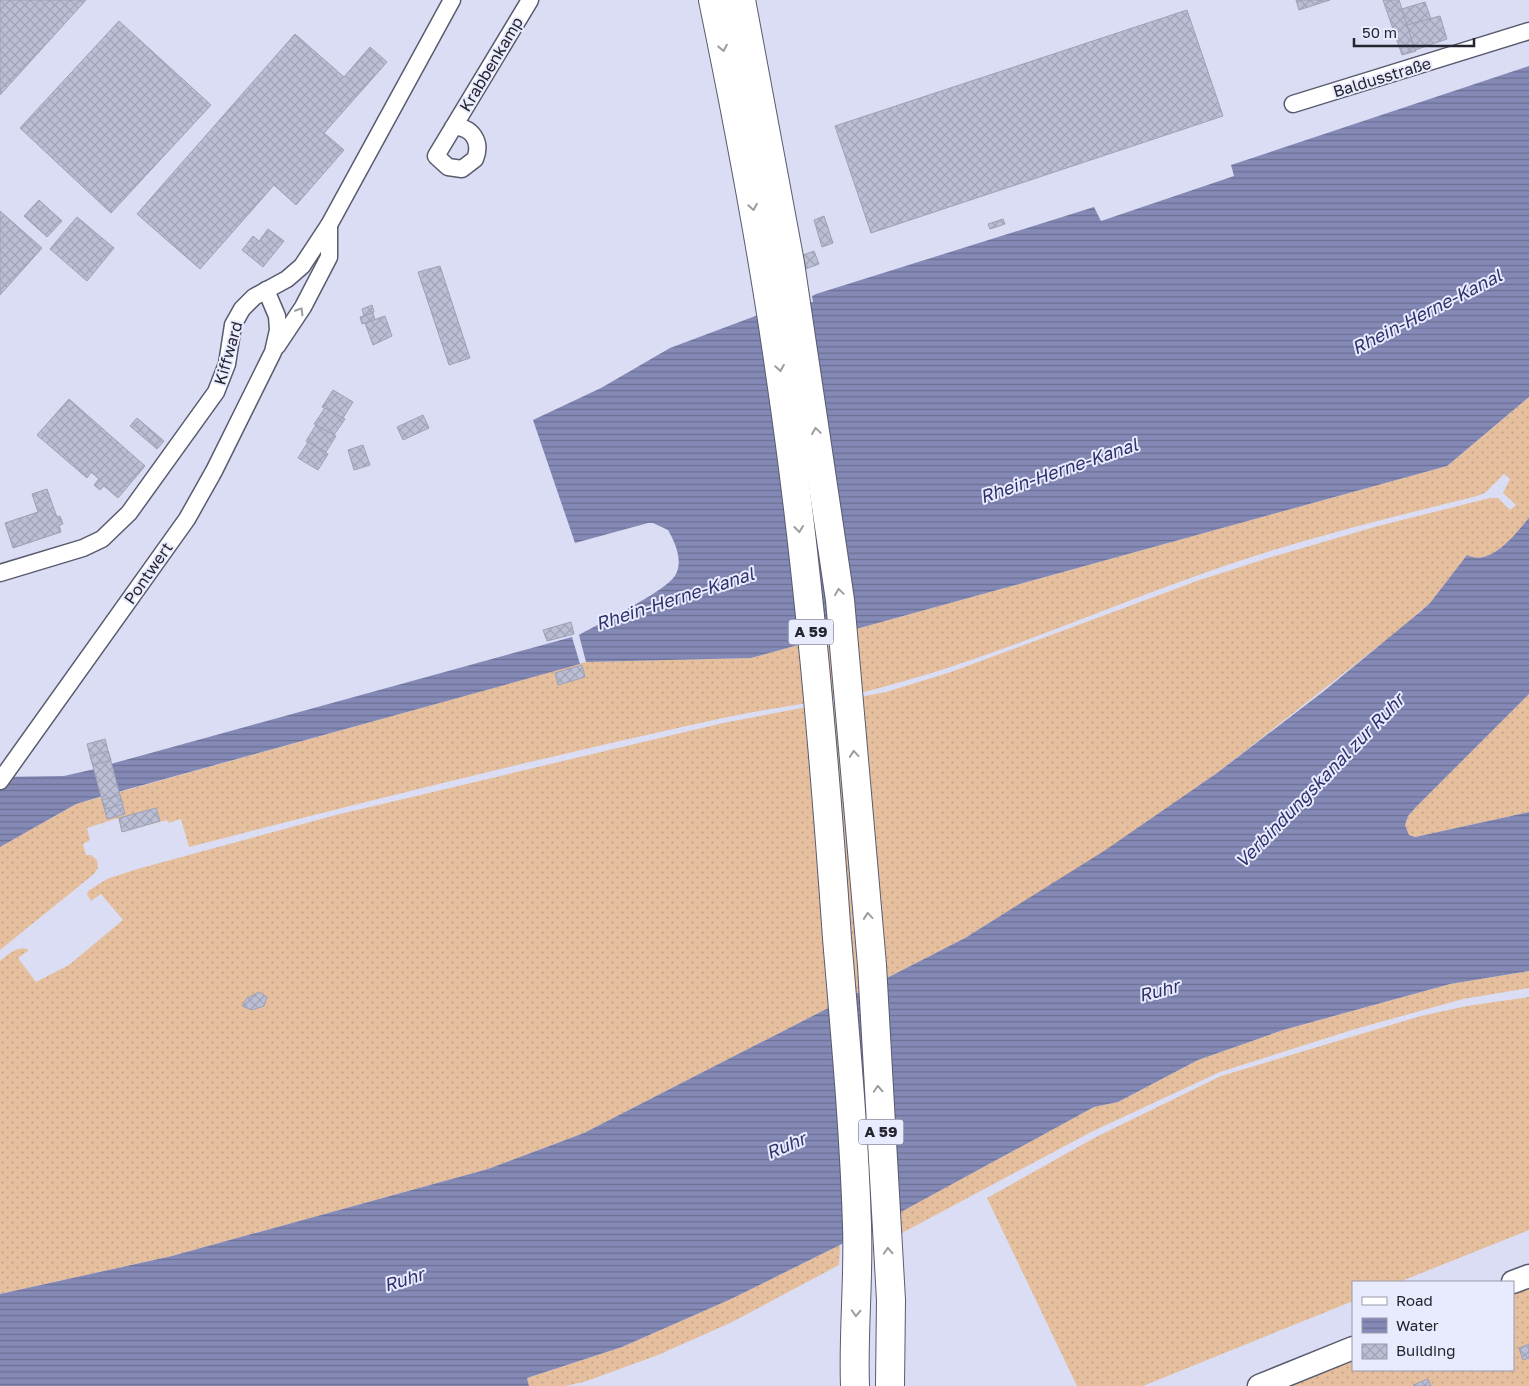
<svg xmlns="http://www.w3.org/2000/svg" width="1529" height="1386" font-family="'Golos Text',sans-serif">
  <defs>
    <pattern id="grass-dots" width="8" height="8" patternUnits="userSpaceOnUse" patternTransform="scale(1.25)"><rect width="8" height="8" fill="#e5bf9e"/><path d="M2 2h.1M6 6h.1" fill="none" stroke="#c4a488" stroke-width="1.8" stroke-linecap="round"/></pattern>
    <pattern id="water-rules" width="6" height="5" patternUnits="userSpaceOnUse" patternTransform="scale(1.25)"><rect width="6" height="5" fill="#8489b6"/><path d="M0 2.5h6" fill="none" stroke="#6c7094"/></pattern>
    <pattern id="building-cross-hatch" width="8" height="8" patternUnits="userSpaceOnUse" patternTransform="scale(1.25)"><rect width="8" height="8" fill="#bbbed4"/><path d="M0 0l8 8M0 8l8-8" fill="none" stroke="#a1a3b6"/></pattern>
  </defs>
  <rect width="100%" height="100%" fill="#daddf3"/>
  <g fill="url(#grass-dots)">
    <path d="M 1529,397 L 1529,518 C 1514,535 1491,567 1467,555 L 1430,603 L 1395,633 L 1217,773 L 1105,851 L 965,938 L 584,1133 L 488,1169 L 172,1256 L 0,1294 L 0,961 C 9,954 17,945 29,950 L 18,958 L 36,982 L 69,965 L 123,920 L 101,894 L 91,901 L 87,894 L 88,891 L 107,879 L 134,870 L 336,815 L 723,723 L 886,692 L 948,673 L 1197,581 L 1268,558 L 1378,526 L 1490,498 L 1498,498 L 1510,510 L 1516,505 L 1503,493 L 1510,479 L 1504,474 L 1485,493 L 1477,496 C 1381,520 1285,543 1193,577 C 1090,614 989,659 883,687 C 829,702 772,707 718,719 C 541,758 365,801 189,847 L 181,819 L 168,823 L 167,820 L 122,832 L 118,818 L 87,828 L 90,840 L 83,844 L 86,855 L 91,855 L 97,860 L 98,868 L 94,874 L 0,950 L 0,847 L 76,804 L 586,662 L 751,658 L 1447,466 Z"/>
    <path d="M 1529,694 L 1529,812 L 1415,837 L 1409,835 L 1405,825 L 1408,816 L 1416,807 Z"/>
    <path d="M 1529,971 L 1529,988 L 1463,999 L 1355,1029 L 1220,1072 L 1093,1131 L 900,1234 L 900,1212 L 1094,1107 L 1118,1102 L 1198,1060 L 1283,1030 L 1450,984 Z"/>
    <path d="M 1529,997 L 1529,1230 L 1399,1282 L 1353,1282 L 1353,1301 L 1143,1386 L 1077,1386 L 987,1198 L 1096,1137 L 1221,1076 L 1421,1016 L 1467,1006 Z"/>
    <path d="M 840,1245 L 839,1265 L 730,1323 L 658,1355 L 584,1382 L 565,1386 L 529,1386 L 527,1378 L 622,1347 L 731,1299 Z"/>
    <path d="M 1529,1287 L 1529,1386 L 1288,1386 L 1353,1359 L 1353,1370 L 1513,1370 L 1513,1293 Z"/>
  </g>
  <g fill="url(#water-rules)">
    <path d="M 1529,66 L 1529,397 L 1447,466 L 751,658 L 586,662 L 579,635 C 598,624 668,591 676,574 C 683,560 675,542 668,530 L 653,523 L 648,523 L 575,543 L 533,420 L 601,388 L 670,348 L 779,307 L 813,302 L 812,296 L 816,294 L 1094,207 L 1101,221 L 1234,176 L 1231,165 Z"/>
    <path d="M 1529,518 L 1529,694 L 1416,807 L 1408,816 L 1405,825 L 1409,835 L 1415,837 L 1529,812 L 1529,971 L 1450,984 L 1283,1030 L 1198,1060 L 1118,1102 L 1094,1107 L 840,1245 L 731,1299 L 622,1347 L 527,1378 L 529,1386 L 0,1386 L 0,1294 L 172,1256 L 488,1169 L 584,1133 L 965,938 L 1104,851 L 1217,773 L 1324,691 L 1420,612 L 1430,603 L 1467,555 C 1491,567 1514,535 1529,518 Z"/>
    <path d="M 572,637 L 580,664 L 114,793 L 107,765 Z"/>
    <path d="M 99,768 L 106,795 L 76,804 L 0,847 L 0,777 L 64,776 Z"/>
  </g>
  <g fill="url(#building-cross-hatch)" stroke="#9ea1b6">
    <path d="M 0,0 L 86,0 L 0,95 Z"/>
    <path d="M 1296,0 L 1330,0 L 1299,10 Z"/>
    <path d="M 1383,0 L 1399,0 L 1416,51 L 1402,55 Z"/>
    <path d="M 1425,2 L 1431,19 L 1407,25 L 1402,9 Z"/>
    <path d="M 1187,10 L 1223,116 L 871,233 L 835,126 Z"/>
    <path d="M 1440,16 L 1447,39 L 1415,50 L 1407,25 Z"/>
    <path d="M 119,21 L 211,105 L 111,213 L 20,128 Z"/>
    <path d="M 295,34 L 344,77 L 370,47 L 387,62 L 324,133 L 344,150 L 296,205 L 274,185 L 200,269 L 137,214 Z"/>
    <path d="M 39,200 L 62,221 L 47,237 L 24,216 Z"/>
    <path d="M 0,211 L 42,248 L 0,295 Z"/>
    <path d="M 824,216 L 833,243 L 822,247 L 814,220 Z"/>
    <path d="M 77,217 L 114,248 L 87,281 L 50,249 Z"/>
    <path d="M 1003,219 L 1005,224 L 990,229 L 988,224 Z"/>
    <path d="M 268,229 L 284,241 L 263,267 L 242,250 L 253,236 L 259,241 Z"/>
    <path d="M 814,251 L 819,264 L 797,272 L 792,259 Z"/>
    <path d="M 440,266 L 470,358 L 449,365 L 418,272 Z"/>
    <path d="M 372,305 L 374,312 L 364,316 L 362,309 Z"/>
    <path d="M 373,313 L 375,320 L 362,324 L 360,317 Z"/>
    <path d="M 385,316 L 392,336 L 373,345 L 365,323 Z"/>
    <path d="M 333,390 L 353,402 L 343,418 L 322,407 Z"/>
    <path d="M 69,399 L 145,466 L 118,498 L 104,486 L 100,490 L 94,485 L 99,479 L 91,472 L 87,478 L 37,435 Z"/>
    <path d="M 325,408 L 345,419 L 334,435 L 314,424 Z"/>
    <path d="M 423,415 L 429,428 L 403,440 L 397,427 Z"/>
    <path d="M 137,418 L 164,441 L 157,449 L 130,426 Z"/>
    <path d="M 316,425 L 336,436 L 326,452 L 306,441 Z"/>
    <path d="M 308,442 L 328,454 L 318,470 L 298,458 Z"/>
    <path d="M 363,445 L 370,465 L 354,470 L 348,450 Z"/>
    <path d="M 47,489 L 57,517 L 60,516 L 63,524 L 59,525 L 61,532 L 13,548 L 5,523 L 38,512 L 32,494 Z"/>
    <path d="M 571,622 L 574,634 L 547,641 L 543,630 Z"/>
    <path d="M 582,665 L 585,677 L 558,685 L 555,673 Z"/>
    <path d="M 105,739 L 125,814 L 107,819 L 87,744 Z"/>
    <path d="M 108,751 L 111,760 L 93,765 L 90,756 Z"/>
    <path d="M 120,795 L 123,804 L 105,809 L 102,800 Z"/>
    <path d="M 156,808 L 160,821 L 122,832 L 119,818 Z"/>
    <path d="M 259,992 L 267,997 L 264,1006 L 252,1010 L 242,1006 L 247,998 Z"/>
    <path d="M 1529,1344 L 1529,1358 L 1523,1360 L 1519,1348 Z"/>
    <path d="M 1428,1379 L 1431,1386 L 1414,1386 L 1413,1385 Z"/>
  </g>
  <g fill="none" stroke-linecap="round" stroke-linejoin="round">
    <g stroke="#595b6f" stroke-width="19">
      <g id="minor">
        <path d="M 1293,104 L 1529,31"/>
        <path d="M 453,127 C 472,126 482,142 475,159 L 462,169 L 448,167 L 436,156 L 530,0"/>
        <path d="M 277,346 L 303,307 L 329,257 L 329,225"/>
        <path d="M 0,573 L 83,548 L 102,539 L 129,513 L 216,392 L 227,364 L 233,325 L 242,309 L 254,297 L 287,279 L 302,266 L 329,225 L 452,0"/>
        <path d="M 0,781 L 187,519 L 214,471 L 273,352 L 278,330 L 277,316 L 266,290"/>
      </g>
    </g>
    <g stroke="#595b6f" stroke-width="25">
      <g id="secondary">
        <path d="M 1513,1282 L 1529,1276"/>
        <path d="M 1259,1386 L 1353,1348"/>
      </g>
    </g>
    <g stroke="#595b6f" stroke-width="30">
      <g id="motorway">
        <path d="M 713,0 C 739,126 763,252 781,380 C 808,565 824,752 837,938 C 845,1033 854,1129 857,1225 C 859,1279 853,1332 855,1386"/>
        <path d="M 741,0 L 790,263 L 840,600 L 872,965 L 891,1300 L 890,1386"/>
      </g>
    </g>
    <use href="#minor" stroke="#fff" stroke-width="16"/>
    <use href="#secondary" stroke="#fff" stroke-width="22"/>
    <use href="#motorway" stroke="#fff" stroke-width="28"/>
  </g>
  <defs><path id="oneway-chevron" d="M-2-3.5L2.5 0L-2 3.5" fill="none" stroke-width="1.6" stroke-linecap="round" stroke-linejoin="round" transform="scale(1.25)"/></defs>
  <g stroke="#9c9da1">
    <use href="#oneway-chevron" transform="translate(723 48) rotate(79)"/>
    <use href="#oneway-chevron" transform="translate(753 207) rotate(80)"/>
    <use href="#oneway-chevron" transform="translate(300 311) rotate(-58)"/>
    <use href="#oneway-chevron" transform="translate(780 368) rotate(81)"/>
    <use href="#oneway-chevron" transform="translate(816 431) rotate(-98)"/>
    <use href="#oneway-chevron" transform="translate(799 529) rotate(83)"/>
    <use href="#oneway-chevron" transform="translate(839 592) rotate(-98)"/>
    <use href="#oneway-chevron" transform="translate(854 754) rotate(-95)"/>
    <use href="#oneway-chevron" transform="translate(868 916) rotate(-95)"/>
    <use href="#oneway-chevron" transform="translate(878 1089) rotate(-93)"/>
    <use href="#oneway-chevron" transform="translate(888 1251) rotate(-93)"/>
    <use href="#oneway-chevron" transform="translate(856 1313) rotate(93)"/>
  </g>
  <g text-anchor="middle" stroke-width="4" stroke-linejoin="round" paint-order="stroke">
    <g fill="#e8eafd" stroke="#5f606c" stroke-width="1">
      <rect x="788.5" y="619.5" width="45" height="25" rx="4"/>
      <rect x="858.5" y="1119.5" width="45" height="25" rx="4"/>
    </g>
    <g font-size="15" font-weight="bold" fill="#24252e">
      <text x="811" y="637">A 59</text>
      <text x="881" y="1137">A 59</text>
    </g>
    <g font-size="16" fill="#24252e" stroke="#e8eafd">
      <text transform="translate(491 64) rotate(-59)" y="6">Krabbenkamp</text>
      <text transform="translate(1382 77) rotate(-17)" y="6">Baldusstraße</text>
      <text transform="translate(228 353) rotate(-74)" y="6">Kiffward</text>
      <text transform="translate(148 573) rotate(-55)" y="6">Pontwert</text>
    </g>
    <g font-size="18" font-style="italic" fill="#30316a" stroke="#e8eafd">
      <text transform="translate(1427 312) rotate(-27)" y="6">Rhein-Herne-Kanal</text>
      <text transform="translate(1059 471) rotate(-19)" y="6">Rhein-Herne-Kanal</text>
      <text transform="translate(675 599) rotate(-18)" y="6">Rhein-Herne-Kanal</text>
      <text transform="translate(1320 781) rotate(-46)" y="6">Verbindungskanal zur Ruhr</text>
      <text transform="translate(1159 991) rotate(-15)" y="6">Ruhr</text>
      <text transform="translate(786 1146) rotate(-23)" y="6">Ruhr</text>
      <text transform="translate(404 1280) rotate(-17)" y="6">Ruhr</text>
    </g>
  </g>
  <rect x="1352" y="1281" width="162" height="90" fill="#e8eafd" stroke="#9a9baa"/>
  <rect x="1362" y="1297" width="25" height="8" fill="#ffffff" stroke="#9a9baa"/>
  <text x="1396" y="1306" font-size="15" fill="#24252e">Road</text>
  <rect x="1362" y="1318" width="25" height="15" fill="url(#water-rules)" stroke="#9a9baa"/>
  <text x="1396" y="1331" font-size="15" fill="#24252e">Water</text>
  <rect x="1362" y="1344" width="25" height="15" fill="url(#building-cross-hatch)" stroke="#9a9baa"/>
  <text x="1396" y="1356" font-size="15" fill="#24252e">Building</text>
  <path d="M1354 38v8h120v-8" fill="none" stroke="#24252e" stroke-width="2.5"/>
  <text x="1362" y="38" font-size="15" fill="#24252e" stroke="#e8eafd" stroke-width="4" paint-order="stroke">50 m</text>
</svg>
